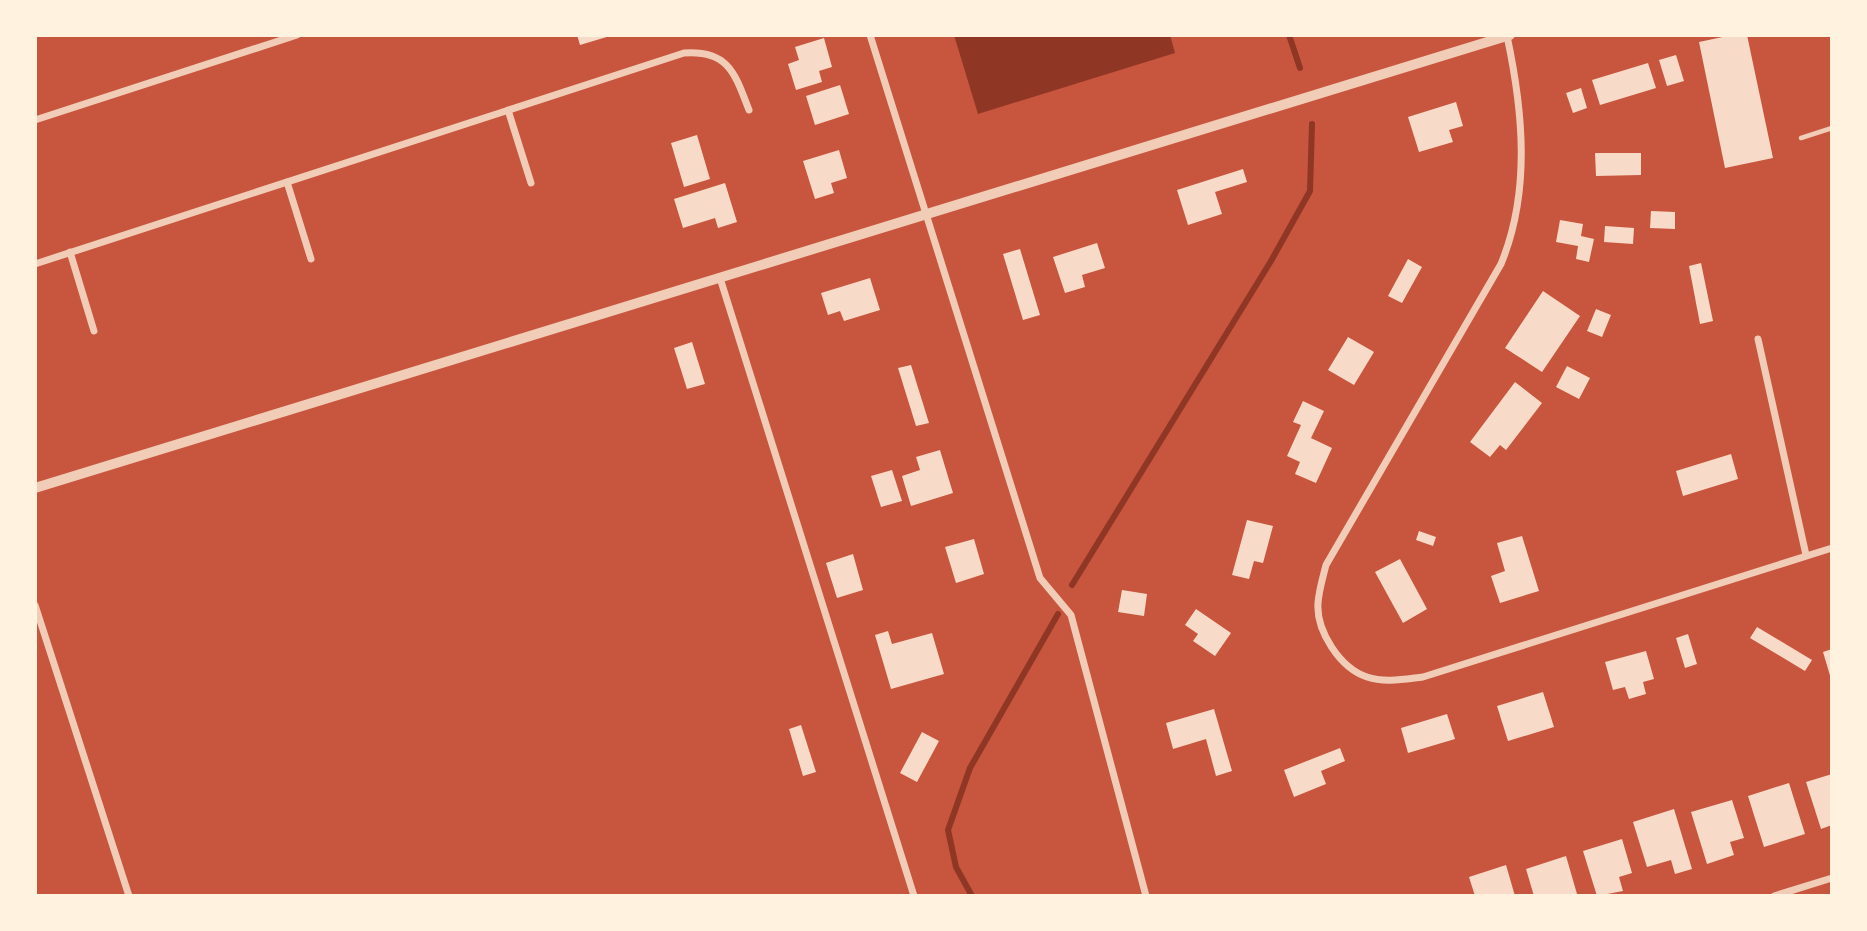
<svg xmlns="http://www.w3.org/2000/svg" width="1867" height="931" font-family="'IBM Plex Sans',sans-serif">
  <rect width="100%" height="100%" fill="#c8553d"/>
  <path fill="#8f3625" d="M 954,35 L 1170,35 L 1175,53 L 978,114 Z"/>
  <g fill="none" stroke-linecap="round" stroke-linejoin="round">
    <g stroke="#8f3625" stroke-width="6">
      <path d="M 1289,35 L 1300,68"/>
      <path d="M 1072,585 L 1271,261 L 1310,191 L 1312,124"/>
      <path d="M 972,896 L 956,867 L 948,830 L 970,768 L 1058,614"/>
    </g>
  </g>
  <g fill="#f7dbc8">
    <path d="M 577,35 L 610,35 L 610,36 L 580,45 Z"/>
    <path d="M 1732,35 L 1747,35 L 1773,158 L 1725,168 L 1699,42 Z"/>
    <path d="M 824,38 L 832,67 L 819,71 L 822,82 L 796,90 L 788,64 L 799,60 L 795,47 Z"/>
    <path d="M 1676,55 L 1684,81 L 1667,86 L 1659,60 Z"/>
    <path d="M 1648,63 L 1656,88 L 1600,105 L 1592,80 Z"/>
    <path d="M 840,85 L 849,114 L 815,125 L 806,96 Z"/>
    <path d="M 1581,88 L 1587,108 L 1573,113 L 1566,93 Z"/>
    <path d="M 1456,102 L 1463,126 L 1449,130 L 1453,142 L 1419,152 L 1408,117 Z"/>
    <path d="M 697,135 L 710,179 L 684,187 L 671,143 Z"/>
    <path d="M 839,150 L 847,178 L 831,183 L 834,193 L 815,199 L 803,161 Z"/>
    <path d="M 1595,153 L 1641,153 L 1641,175 L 1596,176 Z"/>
    <path d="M 1243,169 L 1247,182 L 1215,192 L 1222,214 L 1188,225 L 1177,190 Z"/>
    <path d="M 725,183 L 737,222 L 718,228 L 715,218 L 683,228 L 674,199 Z"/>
    <path d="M 1651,211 L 1675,212 L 1675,229 L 1650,228 Z"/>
    <path d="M 1560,220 L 1583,224 L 1581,236 L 1594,239 L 1589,262 L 1576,259 L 1578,246 L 1556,242 Z"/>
    <path d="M 1605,226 L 1634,228 L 1633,244 L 1604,242 Z"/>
    <path d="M 1097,243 L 1105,268 L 1082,275 L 1085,287 L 1065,293 L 1053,257 Z"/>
    <path d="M 1020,249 L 1040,315 L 1023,320 L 1003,254 Z"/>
    <path d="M 1408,259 L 1422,267 L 1402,303 L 1388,296 Z"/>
    <path d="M 1701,263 L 1713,321 L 1700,324 L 1689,266 Z"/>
    <path d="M 870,278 L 880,310 L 844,321 L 840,311 L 828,315 L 821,293 Z"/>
    <path d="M 1543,291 L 1580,316 L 1542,372 L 1505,348 Z"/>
    <path d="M 1596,309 L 1611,315 L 1602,337 L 1587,331 Z"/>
    <path d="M 1348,337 L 1374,352 L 1354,385 L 1328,370 Z"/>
    <path d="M 692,342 L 705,384 L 687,389 L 674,348 Z"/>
    <path d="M 911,365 L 929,423 L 916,426 L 898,368 Z"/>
    <path d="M 1567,366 L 1590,378 L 1579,399 L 1556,387 Z"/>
    <path d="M 1515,382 L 1542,403 L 1506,450 L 1500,445 L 1490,457 L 1470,442 Z"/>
    <path d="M 1303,401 L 1324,411 L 1311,438 L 1332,448 L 1316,483 L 1295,474 L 1300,462 L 1287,456 L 1301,425 L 1293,422 Z"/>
    <path d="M 940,450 L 953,493 L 911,506 L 902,476 L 920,470 L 916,457 Z"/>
    <path d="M 1731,454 L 1738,479 L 1683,496 L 1676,471 Z"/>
    <path d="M 892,470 L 902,501 L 881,507 L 871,476 Z"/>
    <path d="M 1247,520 L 1273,526 L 1263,563 L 1254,561 L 1249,579 L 1232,575 Z"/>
    <path d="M 1419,531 L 1436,537 L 1433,546 L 1416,540 Z"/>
    <path d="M 1522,536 L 1539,591 L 1500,603 L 1491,576 L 1505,571 L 1497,543 Z"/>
    <path d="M 974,539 L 984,574 L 956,583 L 945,547 Z"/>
    <path d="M 853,554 L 863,590 L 837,598 L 826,563 Z"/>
    <path d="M 1400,559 L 1427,609 L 1403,623 L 1375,572 Z"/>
    <path d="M 1122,590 L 1147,594 L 1144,616 L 1118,612 Z"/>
    <path d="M 1196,609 L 1231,633 L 1215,656 L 1193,641 L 1198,634 L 1185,625 Z"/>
    <path d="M 1757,627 L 1812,660 L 1805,671 L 1750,638 Z"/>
    <path d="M 888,631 L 892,644 L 932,633 L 944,674 L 891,689 L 875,635 Z"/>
    <path d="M 1688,634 L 1697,664 L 1685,668 L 1676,638 Z"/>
    <path d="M 1832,649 L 1832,679 L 1831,679 L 1823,652 Z"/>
    <path d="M 1646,651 L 1654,679 L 1643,682 L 1646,694 L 1629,699 L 1625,687 L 1613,690 L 1605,662 Z"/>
    <path d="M 1543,692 L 1554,727 L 1508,741 L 1497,706 Z"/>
    <path d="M 1214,709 L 1232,771 L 1216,776 L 1206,739 L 1173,749 L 1166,723 Z"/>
    <path d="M 1447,714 L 1455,739 L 1408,753 L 1401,728 Z"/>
    <path d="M 801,725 L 816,772 L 803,776 L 789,729 Z"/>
    <path d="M 922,732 L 939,741 L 917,782 L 900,773 Z"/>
    <path d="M 1340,748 L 1345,761 L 1321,771 L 1326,784 L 1294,797 L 1284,770 Z"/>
    <path d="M 1832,774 L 1832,825 L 1821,829 L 1806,782 Z"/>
    <path d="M 1789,783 L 1805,834 L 1764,847 L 1748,796 Z"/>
    <path d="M 1732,800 L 1744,838 L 1730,842 L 1734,855 L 1707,864 L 1691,812 Z"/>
    <path d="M 1674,809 L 1692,869 L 1675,874 L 1671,860 L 1647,867 L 1633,822 Z"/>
    <path d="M 1622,839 L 1632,873 L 1619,877 L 1623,891 L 1597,896 L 1583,851 Z"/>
    <path d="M 1566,856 L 1577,894 L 1534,896 L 1526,869 Z"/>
    <path d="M 1506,865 L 1515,896 L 1475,896 L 1469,877 Z"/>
  </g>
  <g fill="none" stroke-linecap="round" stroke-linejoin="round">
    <path stroke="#f1ccb7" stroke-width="4.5" d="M 1801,138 L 1832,128"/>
    <g stroke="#f1ccb7" stroke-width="7">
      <path d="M 870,35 L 1040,578 L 1071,615 L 1146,896"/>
      <path d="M 1507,36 C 1523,111 1531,191 1501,264 L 1326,565 C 1323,577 1319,590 1318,603 C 1316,631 1340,668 1367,677 C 1385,683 1405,679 1423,677 L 1832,548"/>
      <path d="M 508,110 L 531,183"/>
      <path d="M 35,120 L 297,35"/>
      <path d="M 287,182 L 311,259"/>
      <path d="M 70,252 L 94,331"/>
      <path d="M 35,264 L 684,53 C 729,50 735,74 749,110"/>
      <path d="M 720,278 L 914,896"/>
      <path d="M 1758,339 L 1806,555"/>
      <path d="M 35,605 L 129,896"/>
      <path d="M 1774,896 L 1832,878"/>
    </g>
    <path stroke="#f1ccb7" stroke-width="10" d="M 35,488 L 1510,35"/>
  </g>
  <rect width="1867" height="931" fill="none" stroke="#fff3e0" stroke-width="74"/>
</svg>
